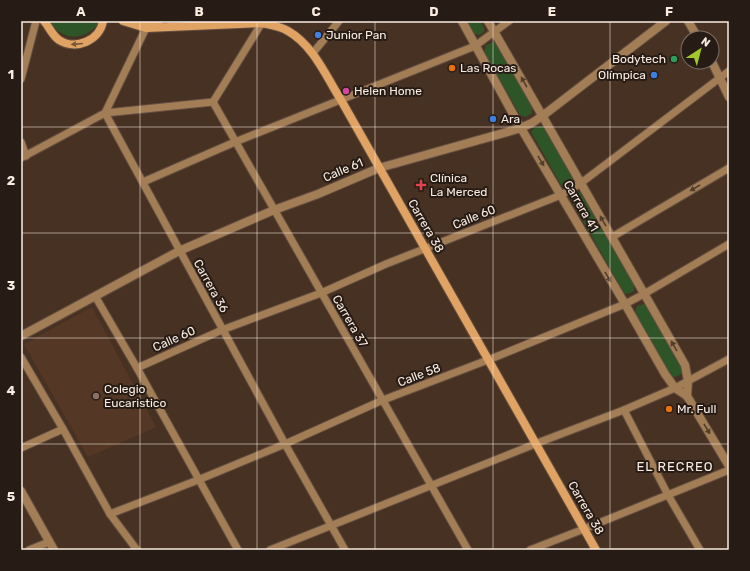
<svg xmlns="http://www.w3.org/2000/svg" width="750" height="571" font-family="Rubik,sans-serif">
  <rect width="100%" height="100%" fill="#473122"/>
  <path fill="#543825" d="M 92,307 L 156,427 L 88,457 L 24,344 Z"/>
  <g fill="#2d5528">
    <path d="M 50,21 L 100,21 C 88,41 60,42 50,21 Z"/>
    <path d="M 467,21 L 480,21 L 484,28 L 484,32 L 479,35 L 473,33 Z"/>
    <path d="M 493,42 L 498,44 L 532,105 L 532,113 L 526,117 L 520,115 L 484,52 L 486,45 Z"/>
    <path d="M 540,126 L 544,127 L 573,178 L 572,184 L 566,186 L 561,185 L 531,132 L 534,128 Z"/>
    <path d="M 577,192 L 581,193 L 634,285 L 634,291 L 628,294 L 624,293 L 570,198 L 573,194 Z"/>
    <path d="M 644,304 L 647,307 L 682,366 L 681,374 L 676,377 L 670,376 L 635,312 L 637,306 Z"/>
  </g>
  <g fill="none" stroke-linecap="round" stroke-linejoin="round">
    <g stroke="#644f41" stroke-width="9">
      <g id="minor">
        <path d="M 146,28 L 105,113 L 285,444 L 345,550"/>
        <path d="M 313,53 L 339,21"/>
        <path d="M 21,79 L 36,21"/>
        <path d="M 213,102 L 468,550"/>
        <path d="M 21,142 L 26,156"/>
        <path d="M 21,158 L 105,113 L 213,102 L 263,21"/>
        <path d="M 143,182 L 235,142 L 475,46 L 509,21"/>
        <path d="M 612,237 L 729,168"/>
        <path d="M 95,296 L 137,368 L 238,550"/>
        <path d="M 21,357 L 63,429 L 110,514 L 137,550"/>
        <path d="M 137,368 L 222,330 L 321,293 L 386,264 L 561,195 L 581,183 L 729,71"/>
        <path d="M 624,410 L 668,495 L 700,550"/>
        <path d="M 21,448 L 63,429"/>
        <path d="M 110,514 L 198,480 L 285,444 L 383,400 L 493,358 L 625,304 L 644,294 L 729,244"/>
        <path d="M 29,550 L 49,542"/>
        <path d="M 270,550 L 540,442 L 624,410 L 675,388 L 729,359"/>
        <path d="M 530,550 L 584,529 L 729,470"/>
      </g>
    </g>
    <g stroke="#644f41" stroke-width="10">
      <g id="tertiary">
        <path d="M 462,21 L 518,123 L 625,304 L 665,374 L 675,388 L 687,396 L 729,466"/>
        <path d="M 488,21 L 685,365 L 688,381 L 687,396"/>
        <path d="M 688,21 L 698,38"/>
        <path d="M 712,62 L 729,97"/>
        <path d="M 21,336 L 179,251 L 274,210 L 318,194 L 379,168 L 518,129 L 532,123 L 545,114 L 666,21"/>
        <path d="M 21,491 L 54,550"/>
      </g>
    </g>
    <g stroke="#644f41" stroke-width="10">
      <g id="secondary">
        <path d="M 44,21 C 50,28 52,35 59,40 C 76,51 100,40 103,21"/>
        <path d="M 123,21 L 146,28 L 261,23 C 271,25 280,26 288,31 C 313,45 326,76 341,100 L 596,550"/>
        <path d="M 146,21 L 160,26"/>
      </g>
    </g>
    <use href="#minor" stroke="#a37d56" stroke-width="7"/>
    <use href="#tertiary" stroke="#a37d56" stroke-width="8"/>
    <use href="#secondary" stroke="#e1a363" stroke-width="8"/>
  </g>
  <defs><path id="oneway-solid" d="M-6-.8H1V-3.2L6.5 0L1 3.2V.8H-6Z"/></defs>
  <use fill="#7a5938" href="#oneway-solid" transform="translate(77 44) rotate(175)"/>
  <g fill="#523e2c">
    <use href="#oneway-solid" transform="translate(524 82) rotate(-119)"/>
    <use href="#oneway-solid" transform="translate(541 161) rotate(59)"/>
    <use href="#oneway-solid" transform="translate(695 188) rotate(149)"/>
    <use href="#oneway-solid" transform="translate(603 221) rotate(-120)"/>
    <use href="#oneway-solid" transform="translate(608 277) rotate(59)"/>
    <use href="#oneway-solid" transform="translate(674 346) rotate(-120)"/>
    <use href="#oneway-solid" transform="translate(707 429) rotate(59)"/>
  </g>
  <path fill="none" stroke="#faece2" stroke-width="1" stroke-opacity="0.55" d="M 140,21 L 140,550M 257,21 L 257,550M 375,21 L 375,550M 493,21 L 493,550M 610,21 L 610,550M 21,127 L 729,127M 21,233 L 729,233M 21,338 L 729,338M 21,444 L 729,444"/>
  <g fill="#3f7fe0" stroke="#261c15" stroke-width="1.5">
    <circle cx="318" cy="35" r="4"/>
    <circle cx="654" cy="75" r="4"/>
    <circle cx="493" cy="119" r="4"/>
  </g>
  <circle fill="#2e9e5b" stroke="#261c15" stroke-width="1.5" cx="674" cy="59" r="4"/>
  <g fill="#e8710a" stroke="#261c15" stroke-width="1.5">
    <circle cx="452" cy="68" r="4"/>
    <circle cx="669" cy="409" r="4"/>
  </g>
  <circle fill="#d1479c" stroke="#261c15" stroke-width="1.5" cx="346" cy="91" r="4"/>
  <path fill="#e0444e" stroke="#261c15" stroke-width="1.5" d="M419 179h4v4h4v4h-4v4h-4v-4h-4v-4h4z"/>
  <circle fill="#8d6e63" stroke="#261c15" stroke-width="1.5" cx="96" cy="396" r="4"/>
  <g text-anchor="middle" stroke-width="4" stroke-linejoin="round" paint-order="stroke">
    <g font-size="12" fill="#faece2" stroke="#261c15" text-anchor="start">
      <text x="326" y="39">Junior Pan</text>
      <text x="666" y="63" text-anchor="end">Bodytech</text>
      <text x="460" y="72">Las Rocas</text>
      <text x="646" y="79" text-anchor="end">Olímpica</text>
      <text x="354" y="95">Helen Home</text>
      <text x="501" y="123">Ara</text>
      <text x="430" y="182">Clínica<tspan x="430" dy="14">La Merced</tspan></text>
      <text x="104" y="393">Colegio<tspan x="104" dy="14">Eucaristico</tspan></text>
      <text x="677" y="413">Mr. Full</text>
    </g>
    <g font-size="12" fill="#faece2" stroke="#261c15">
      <text transform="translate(343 170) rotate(-23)" y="4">Calle 61</text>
      <text transform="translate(581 206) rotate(60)" y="4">Carrera 41</text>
      <text transform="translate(474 217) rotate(-22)" y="4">Calle 60</text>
      <text transform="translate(426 226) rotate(60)" y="4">Carrera 38</text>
      <text transform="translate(211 286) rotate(61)" y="4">Carrera 36</text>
      <text transform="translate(350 321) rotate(60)" y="4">Carrera 37</text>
      <text transform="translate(174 339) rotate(-24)" y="4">Calle 60</text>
      <text transform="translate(419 375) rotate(-21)" y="4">Calle 58</text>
      <text transform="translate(586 508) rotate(60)" y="4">Carrera 38</text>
    </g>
    <g font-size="13" letter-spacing="1" fill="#faece2" stroke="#261c15">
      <text x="675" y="471">EL RECREO</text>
    </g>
  </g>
  <rect width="750" height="571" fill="none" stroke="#261c15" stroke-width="44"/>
  <g transform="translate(700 50) rotate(36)"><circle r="19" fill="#261c15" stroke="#7b6f67"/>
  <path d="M0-3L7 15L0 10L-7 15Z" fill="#a2c929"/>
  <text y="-6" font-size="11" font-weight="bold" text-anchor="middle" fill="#faece2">N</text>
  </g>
  <rect x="22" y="22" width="706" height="527" fill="none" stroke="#faece2" stroke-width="1.5"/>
  <g font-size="13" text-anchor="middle" font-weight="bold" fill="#faece2">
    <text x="81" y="16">A</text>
    <text x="199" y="16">B</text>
    <text x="316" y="16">C</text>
    <text x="434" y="16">D</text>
    <text x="552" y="16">E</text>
    <text x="669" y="16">F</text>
    <text x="11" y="79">1</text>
    <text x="11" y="185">2</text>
    <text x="11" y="290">3</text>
    <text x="11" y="395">4</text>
    <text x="11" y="501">5</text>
  </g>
</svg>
